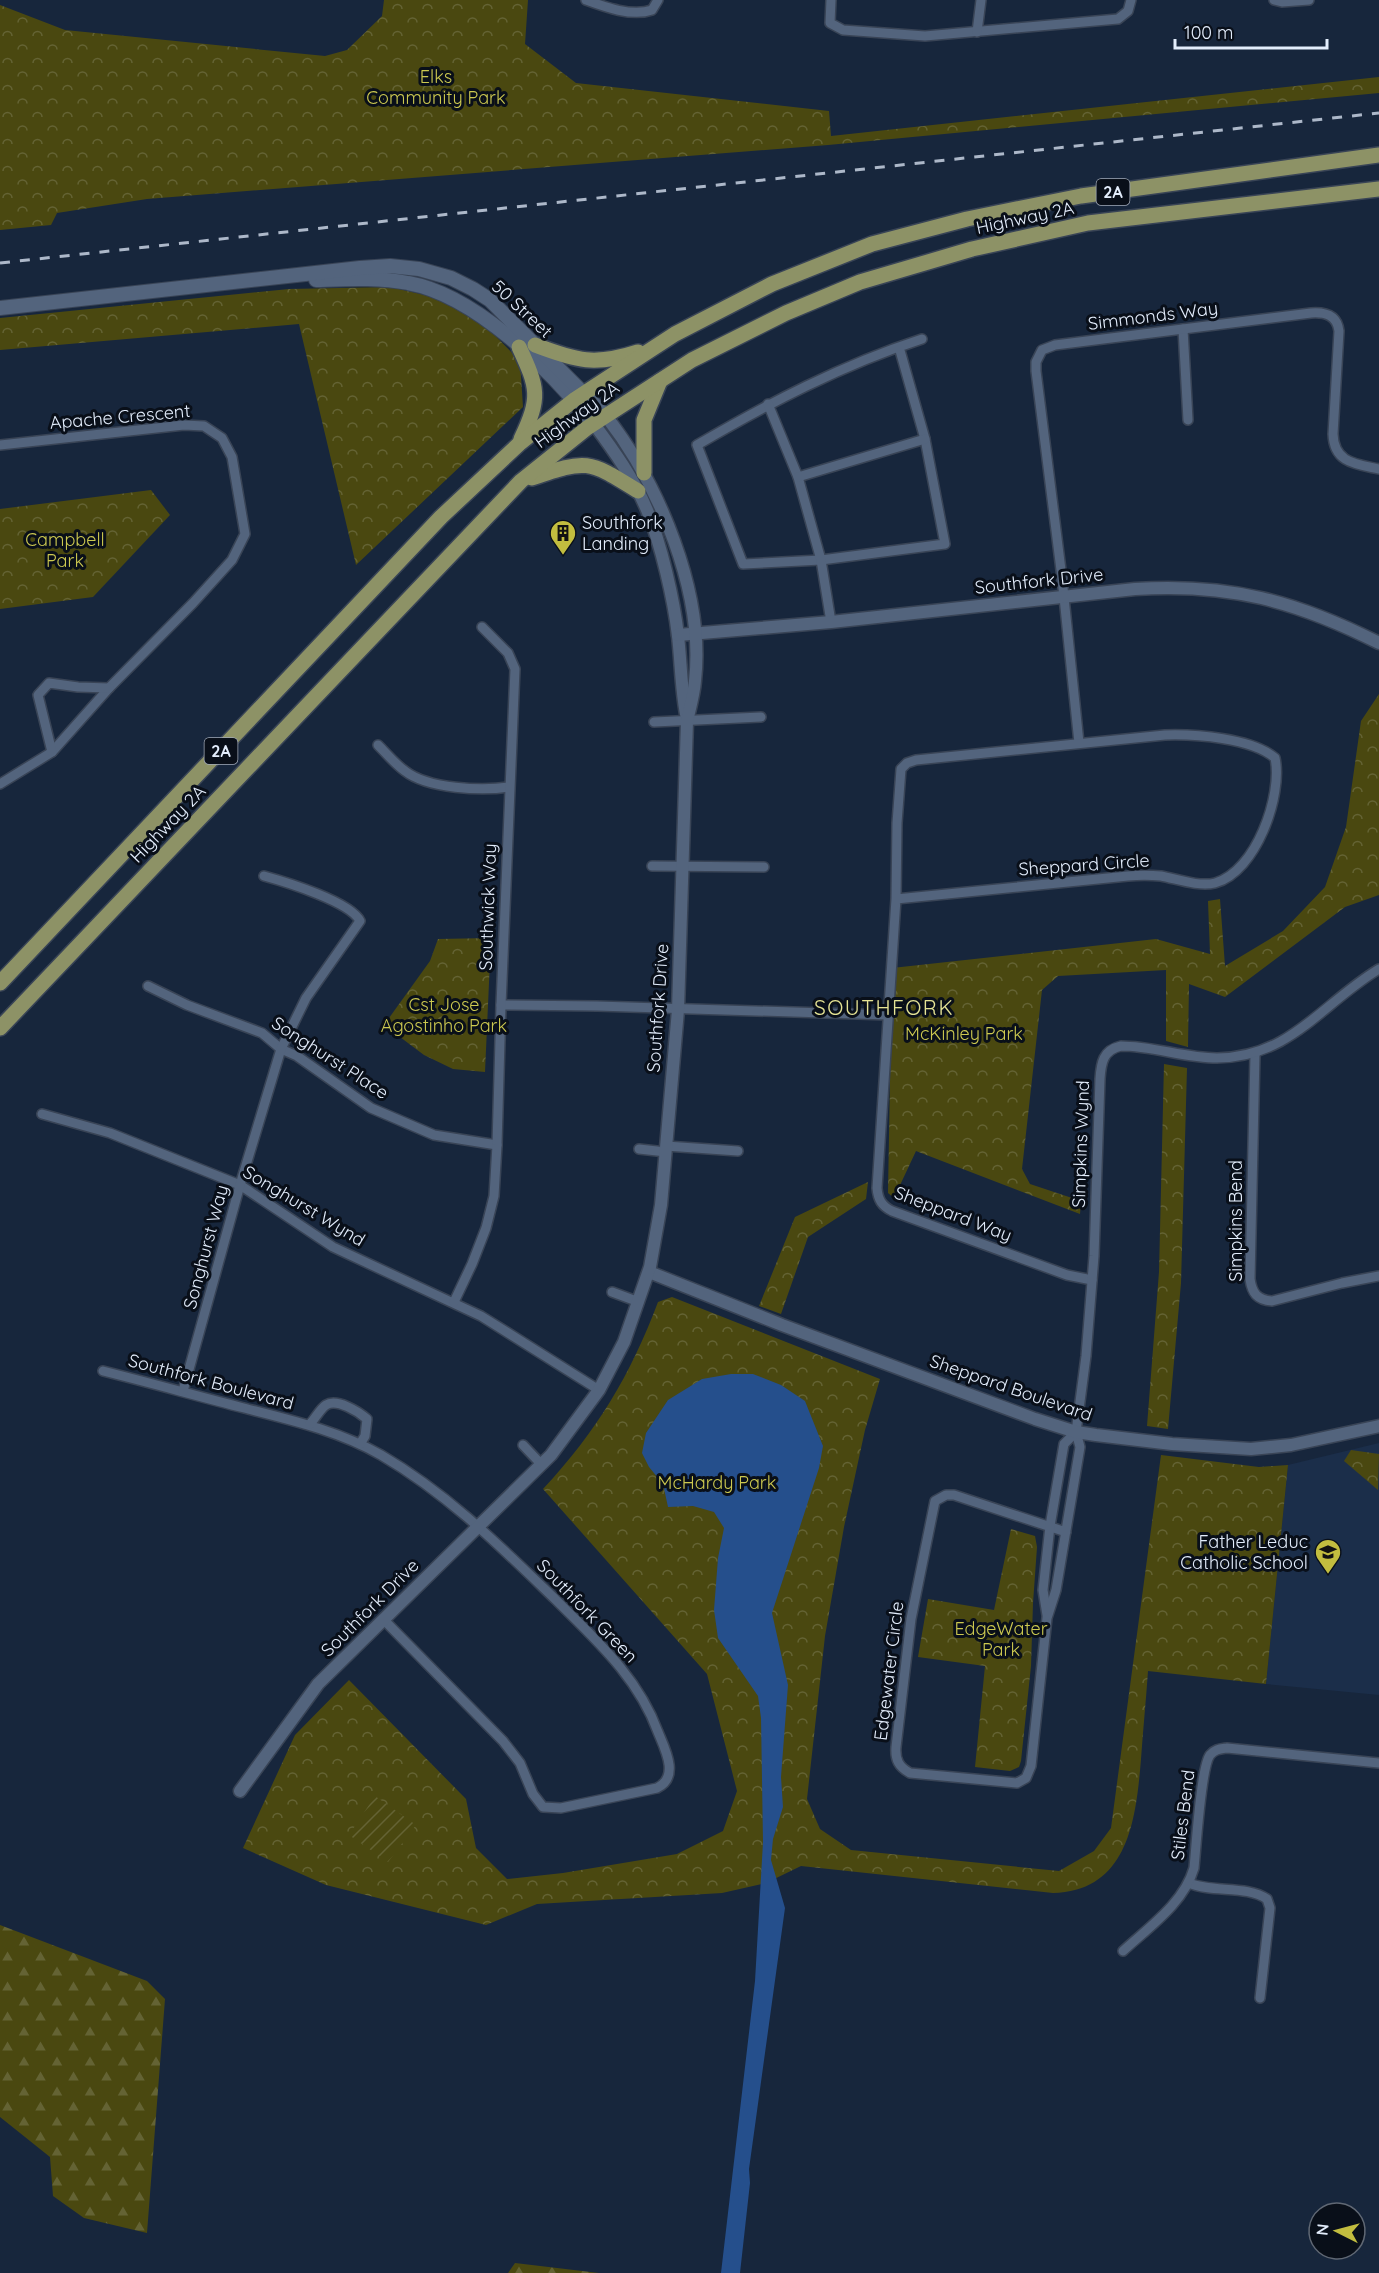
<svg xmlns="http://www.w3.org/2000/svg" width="1379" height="2273" font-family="Quicksand,sans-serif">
  <defs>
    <pattern id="forest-firs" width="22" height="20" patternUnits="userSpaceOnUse" patternTransform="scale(1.5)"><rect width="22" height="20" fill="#4a4810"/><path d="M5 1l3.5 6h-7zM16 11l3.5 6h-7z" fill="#646334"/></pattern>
    <pattern id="park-crowns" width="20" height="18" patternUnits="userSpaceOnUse" patternTransform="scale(1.5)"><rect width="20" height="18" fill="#4a4810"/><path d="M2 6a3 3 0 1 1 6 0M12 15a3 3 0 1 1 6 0" fill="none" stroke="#646334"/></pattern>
    <pattern id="garden-furrows" width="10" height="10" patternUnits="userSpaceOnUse" patternTransform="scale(1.5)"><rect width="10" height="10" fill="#4a4810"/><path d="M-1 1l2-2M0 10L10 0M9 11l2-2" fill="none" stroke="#646334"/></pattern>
  </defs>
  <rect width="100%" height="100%" fill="#17263c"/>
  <path fill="#1b2e4a" d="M 1379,1443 L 1379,1695 L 1266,1684 L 1288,1465 Z"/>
  <g fill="url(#forest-firs)">
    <path d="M 0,1925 L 147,1981 L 165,1999 L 147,2233 L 84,2218 L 53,2196 L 50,2157 L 0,2117 Z"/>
    <path d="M 515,2263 L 599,2273 L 508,2273 Z"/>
  </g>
  <g fill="url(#park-crowns)">
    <path d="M 384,0 L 528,0 L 525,44 L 576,83 L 829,111 L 831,136 L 1379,77 L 1379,93 L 828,145 L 147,199 L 57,213 L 51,225 L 0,230 L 0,5 L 65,30 L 325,56 L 347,50 L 382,16 Z"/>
    <path d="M 390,287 L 464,304 L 520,361 L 523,407 L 356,565 L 299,324 L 0,350 L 0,318 L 289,289 Z"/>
    <path d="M 151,490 L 170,515 L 93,597 L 0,609 L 0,509 Z"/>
    <path d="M 1379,694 L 1379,895 L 1345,907 L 1225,997 L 1189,984 L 1188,1047 L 1166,1041 L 1166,970 L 1058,976 L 1042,990 L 1022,1169 L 1030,1184 L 1081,1201 L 1080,1214 L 916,1151 L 894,1198 L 888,1193 L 892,968 L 1156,939 L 1210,954 L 1208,901 L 1220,899 L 1225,966 L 1283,931 L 1325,887 L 1346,827 L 1361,721 Z"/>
    <path d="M 491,938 L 485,1072 L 453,1069 L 424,1055 L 384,1025 L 430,961 L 438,939 Z"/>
    <path d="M 1164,1064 L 1187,1068 L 1181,1283 L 1168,1429 L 1147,1426 L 1159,1272 Z"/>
    <path d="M 868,1182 L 866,1199 L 808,1237 L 781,1314 L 759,1306 L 795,1217 Z"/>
    <path d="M 672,1297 L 880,1379 L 865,1430 L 844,1527 L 825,1636 L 807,1799 L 820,1829 L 851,1850 L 1059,1871 L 1094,1851 L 1111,1828 L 1161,1455 L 1259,1467 L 1288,1465 L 1266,1684 L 1148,1671 C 1146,1700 1143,1730 1141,1759 C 1136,1818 1129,1891 1053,1893 L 801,1866 L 766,1883 L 722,1893 L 537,1904 L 486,1925 L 326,1885 L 243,1848 L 295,1735 L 349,1680 L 466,1799 L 476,1848 L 507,1879 L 563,1873 L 677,1854 L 723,1831 L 737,1791 L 707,1674 L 543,1489 C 597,1431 630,1376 658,1302 Z"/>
    <path d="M 1351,1450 L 1379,1454 L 1378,1490 L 1344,1461 Z"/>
    <path d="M 1011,1529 L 1035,1536 L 1037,1547 L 1033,1603 L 1031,1666 L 1021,1761 L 1019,1767 L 1010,1771 L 975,1767 L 985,1666 L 918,1657 L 928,1599 L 994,1610 Z"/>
  </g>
  <path fill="url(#garden-furrows)" d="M 375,1796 L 416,1825 L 388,1862 L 349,1835 Z"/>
  <path fill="#254f8c" d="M 731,1374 L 753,1374 L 781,1385 L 805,1401 L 823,1446 L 819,1468 L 772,1613 L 788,1685 L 781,1777 L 783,1807 L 773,1839 L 771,1860 L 785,1908 L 749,2169 L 750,2183 L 740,2273 L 721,2273 L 755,1981 L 763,1842 L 761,1718 L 758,1696 L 718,1638 L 714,1610 L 718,1558 L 724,1528 L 714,1512 L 693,1506 L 668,1507 L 663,1484 L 649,1467 L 642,1453 L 646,1433 L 668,1400 L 702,1379 Z"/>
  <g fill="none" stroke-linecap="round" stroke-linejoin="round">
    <g stroke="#394456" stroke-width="12">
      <g id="minor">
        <path d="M 586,0 C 605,7 632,17 652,10 L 658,0"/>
        <path d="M 831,0 L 830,23 L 843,30 L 925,36 L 1118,19 L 1128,11 L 1131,0"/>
        <path d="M 1274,0 L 1282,2 L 1309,0"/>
        <path d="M 977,32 L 981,0"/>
        <path d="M 1183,329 L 1188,420"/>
        <path d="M 899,347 L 925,439 L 945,544 L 821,560 L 743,564 L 697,445 C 769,403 842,365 922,339"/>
        <path d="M 768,404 L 798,477 L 821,560 L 831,622"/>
        <path d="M 0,445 L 184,425 L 204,426 L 222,438 L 232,457 L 245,534 L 232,560 L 193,603 L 109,688 L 52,752 L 0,784"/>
        <path d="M 798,477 L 925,439"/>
        <path d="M 654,722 L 761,717"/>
        <path d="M 1079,743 L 1062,578 L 1036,371 L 1036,362 L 1042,350 L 1055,345 L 1311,313 C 1325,312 1337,315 1339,331 L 1333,434 C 1334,463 1356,464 1379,469"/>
        <path d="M 378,745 C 387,754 395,764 405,771 C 428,789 482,791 509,787"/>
        <path d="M 52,752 L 38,695 L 49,683 L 78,687 L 109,688"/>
        <path d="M 652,866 L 764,867"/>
        <path d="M 896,899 L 1128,876 C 1139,875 1150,875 1161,876 C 1177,879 1199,887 1215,883 C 1256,872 1283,795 1275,758 C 1252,738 1195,734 1165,735 L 916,760 L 907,763 L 901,769 L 897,823 L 896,899 L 877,1188 C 878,1200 882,1206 892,1211 L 1067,1275 L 1092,1280"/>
        <path d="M 148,986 L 187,1005 L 262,1033 L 281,1049 L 297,1056 L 371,1108 L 434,1135 L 497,1145"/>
        <path d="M 501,1005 L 597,1006 L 889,1015"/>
        <path d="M 1255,1054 L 1250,1279 C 1252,1293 1257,1300 1272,1301 L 1342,1283 L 1379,1276"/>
        <path d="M 42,1114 L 110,1133 L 240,1185 L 333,1247 L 481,1316 L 599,1390"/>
        <path d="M 666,1146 L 738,1151"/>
        <path d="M 639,1149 L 666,1152"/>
        <path d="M 612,1292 L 639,1302"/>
        <path d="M 454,1302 L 472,1264 L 486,1228 L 494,1196 L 497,1145 L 501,1005 L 515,669 L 508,653 L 482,627"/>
        <path d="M 103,1371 C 151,1383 197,1396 244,1408 C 291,1420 339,1431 381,1455 C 448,1494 501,1547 556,1600 C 596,1640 638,1677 658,1732 C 665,1749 680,1777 657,1788 L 561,1808 L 543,1807 L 533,1794 L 520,1763 L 503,1741 L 383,1619"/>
        <path d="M 183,1391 L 240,1185 L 281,1049 L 306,998 L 360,921 C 351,902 286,882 264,876"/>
        <path d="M 310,1424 C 315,1419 320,1409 326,1405 C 337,1398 359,1412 367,1419 L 365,1436 L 360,1444"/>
        <path d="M 523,1445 L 541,1464"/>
        <path d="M 1066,1532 L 954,1495 L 946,1495 L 935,1501 L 911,1619 L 896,1747 C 895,1760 899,1767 910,1773 L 1017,1783 L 1026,1778 L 1031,1766 L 1047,1618 L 1056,1590 L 1080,1447 L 1076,1432 L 1086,1356 L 1094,1256 L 1100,1079 C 1101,1063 1103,1050 1121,1046 C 1153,1046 1185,1058 1217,1058 C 1291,1057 1321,1004 1379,969"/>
        <path d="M 1047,1615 L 1043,1590 L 1050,1526 L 1064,1444 L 1076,1432"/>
        <path d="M 1189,1883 C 1212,1893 1247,1885 1267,1899 L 1270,1908 L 1260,1998"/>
        <path d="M 1123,1951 C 1149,1927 1184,1903 1194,1868 C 1196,1848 1201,1767 1210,1755 C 1215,1749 1220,1749 1227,1748 L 1379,1763"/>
      </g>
    </g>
    <g stroke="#394456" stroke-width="15">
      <g id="tertiary">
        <path d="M 594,424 C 614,451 634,479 647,510 C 661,544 674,600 678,636 C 681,662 681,688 686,714"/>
        <path d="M 678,635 L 831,622 L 1135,589 C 1229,583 1296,601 1379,643"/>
        <path d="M 649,1272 L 782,1325 L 1035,1419 L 1076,1432 L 1096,1435 L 1172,1444 L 1251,1449 L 1291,1445 L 1379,1426"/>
        <path d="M 240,1791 L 318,1684 L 551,1455 L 599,1390 L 624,1342 L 650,1267 L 661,1205 L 678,1010 L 687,721 C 690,708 694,694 695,681 C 705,593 659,484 606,416"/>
      </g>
    </g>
    <g stroke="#394456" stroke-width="16">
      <g id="secondary">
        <path d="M 316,280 C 347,279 378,277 408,283 C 476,295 551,371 594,424"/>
        <path d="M 0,308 L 360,268 L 390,266 L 419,269 L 451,278 L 473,289 L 490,300 L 606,416"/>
      </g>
    </g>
    <g stroke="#394456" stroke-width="18">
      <g id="primary">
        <path d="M 535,345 C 577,361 595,366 638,352"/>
        <path d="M 519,347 C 538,388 541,397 521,439"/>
        <path d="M 644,473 L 644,420 L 660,381"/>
        <path d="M 532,478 C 588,459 588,460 638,491"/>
        <path d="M 0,983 L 441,517 L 519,444 L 574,400 L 655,347 L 675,334 L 772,284 L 872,244 L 967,219 L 1081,196 L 1379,155"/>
        <path d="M 0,1028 L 521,481 L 587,428 L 692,360 L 786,313 L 860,282 L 972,249 L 1088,223 L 1379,189"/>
      </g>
    </g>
    <use href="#minor" stroke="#53647d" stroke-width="9"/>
    <use href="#tertiary" stroke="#53647d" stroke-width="12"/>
    <use href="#secondary" stroke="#53647d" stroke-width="14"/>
    <use href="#primary" stroke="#8d9266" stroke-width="15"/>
    <path stroke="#adb8c9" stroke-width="3" stroke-dasharray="10 10" stroke-linecap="butt" d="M 0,263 L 1379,113"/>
  </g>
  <defs>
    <g id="building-pin" transform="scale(1.35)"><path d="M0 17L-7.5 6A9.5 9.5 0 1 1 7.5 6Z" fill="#c2bd3f" stroke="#090f19"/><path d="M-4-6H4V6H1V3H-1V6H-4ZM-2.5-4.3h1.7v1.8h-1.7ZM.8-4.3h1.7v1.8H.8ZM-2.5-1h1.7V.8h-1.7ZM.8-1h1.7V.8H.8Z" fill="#111"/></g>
    <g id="school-pin" transform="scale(1.35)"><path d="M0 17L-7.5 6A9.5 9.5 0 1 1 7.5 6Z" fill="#c2bd3f" stroke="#090f19"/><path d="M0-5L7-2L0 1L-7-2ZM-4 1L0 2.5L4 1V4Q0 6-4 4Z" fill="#111"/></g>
  </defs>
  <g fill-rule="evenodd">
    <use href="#building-pin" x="563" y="533"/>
    <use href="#school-pin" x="1328" y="1552"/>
  </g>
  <g text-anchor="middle" stroke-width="6" stroke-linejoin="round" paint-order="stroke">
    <g fill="#090f19" stroke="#a2aab8" stroke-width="1.5">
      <rect x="1096.5" y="179" width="33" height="26" rx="4.5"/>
      <rect x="204.5" y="738" width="33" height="26" rx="4.5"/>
    </g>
    <g font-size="16" font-weight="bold" fill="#e3edfc">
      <text x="1113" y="198">2A</text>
      <text x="221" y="757">2A</text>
    </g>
    <g font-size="18" fill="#cdc950" stroke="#090f19">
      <text x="436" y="83">Elks<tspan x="436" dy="21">Community Park</tspan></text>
      <text x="65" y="546">Campbell<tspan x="65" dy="21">Park</tspan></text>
      <text x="444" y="1011">Cst Jose<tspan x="444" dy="21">Agostinho Park</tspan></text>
      <text x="964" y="1040">McKinley Park</text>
      <text x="717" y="1489">McHardy Park</text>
      <text x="1001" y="1635">EdgeWater<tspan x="1001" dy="21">Park</tspan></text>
    </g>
    <g font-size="18" fill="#e3edfc" stroke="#090f19">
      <text transform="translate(1025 218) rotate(-12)" y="6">Highway 2A</text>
      <text transform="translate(522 309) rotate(43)" y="6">50 Street</text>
      <text transform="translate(1153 316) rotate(-7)" y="6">Simmonds Way</text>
      <text transform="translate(577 415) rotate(-36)" y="6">Highway 2A</text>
      <text transform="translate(120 417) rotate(-5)" y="6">Apache Crescent</text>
      <text transform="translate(1039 581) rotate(-6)" y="6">Southfork Drive</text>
      <text transform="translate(168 824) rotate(-46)" y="6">Highway 2A</text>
      <text transform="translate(1084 865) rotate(-4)" y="6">Sheppard Circle</text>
      <text transform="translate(488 907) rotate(-88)" y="6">Southwick Way</text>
      <text transform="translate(658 1008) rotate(-86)" y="6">Southfork Drive</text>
      <text transform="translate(330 1058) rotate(33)" y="6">Songhurst Place</text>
      <text transform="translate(1081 1144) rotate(-88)" y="6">Simpkins Wynd</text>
      <text transform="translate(304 1206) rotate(31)" y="6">Songhurst Wynd</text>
      <text transform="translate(953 1214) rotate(21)" y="6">Sheppard Way</text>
      <text transform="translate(1236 1221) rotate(-90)" y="6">Simpkins Bend</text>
      <text transform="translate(206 1247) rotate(-75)" y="6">Songhurst Way</text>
      <text transform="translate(211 1382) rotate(15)" y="6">Southfork Boulevard</text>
      <text transform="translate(1011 1388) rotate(19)" y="6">Sheppard Boulevard</text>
      <text transform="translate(370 1608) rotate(-45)" y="6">Southfork Drive</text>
      <text transform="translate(587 1611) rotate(46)" y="6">Southfork Green</text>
      <text transform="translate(889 1671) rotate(-83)" y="6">Edgewater Circle</text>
      <text transform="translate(1183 1815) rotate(-83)" y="6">Stiles Bend</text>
    </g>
    <g font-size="18" fill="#e3edfc" stroke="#090f19" text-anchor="start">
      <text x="582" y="529">Southfork<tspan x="582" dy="21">Landing</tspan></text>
      <text x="1308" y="1548" text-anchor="end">Father Leduc<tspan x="1308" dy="21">Catholic School</tspan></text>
    </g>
    <g font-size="21" letter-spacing="1.5" fill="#e6e495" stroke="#090f19">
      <text x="884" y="1015">SOUTHFORK</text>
    </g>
  </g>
  <g transform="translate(1337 2231) rotate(276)"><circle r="28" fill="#090f19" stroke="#606874" stroke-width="1.5"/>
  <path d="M0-4.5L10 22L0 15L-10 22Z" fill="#c2bd3f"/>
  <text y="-9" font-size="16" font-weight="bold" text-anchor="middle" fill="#e3edfc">N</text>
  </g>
  <path d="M1175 39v9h152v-9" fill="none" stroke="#e3edfc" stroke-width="3"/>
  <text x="1184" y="39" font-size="18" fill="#e3edfc" stroke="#090f19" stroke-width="4.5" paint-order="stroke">100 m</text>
</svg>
